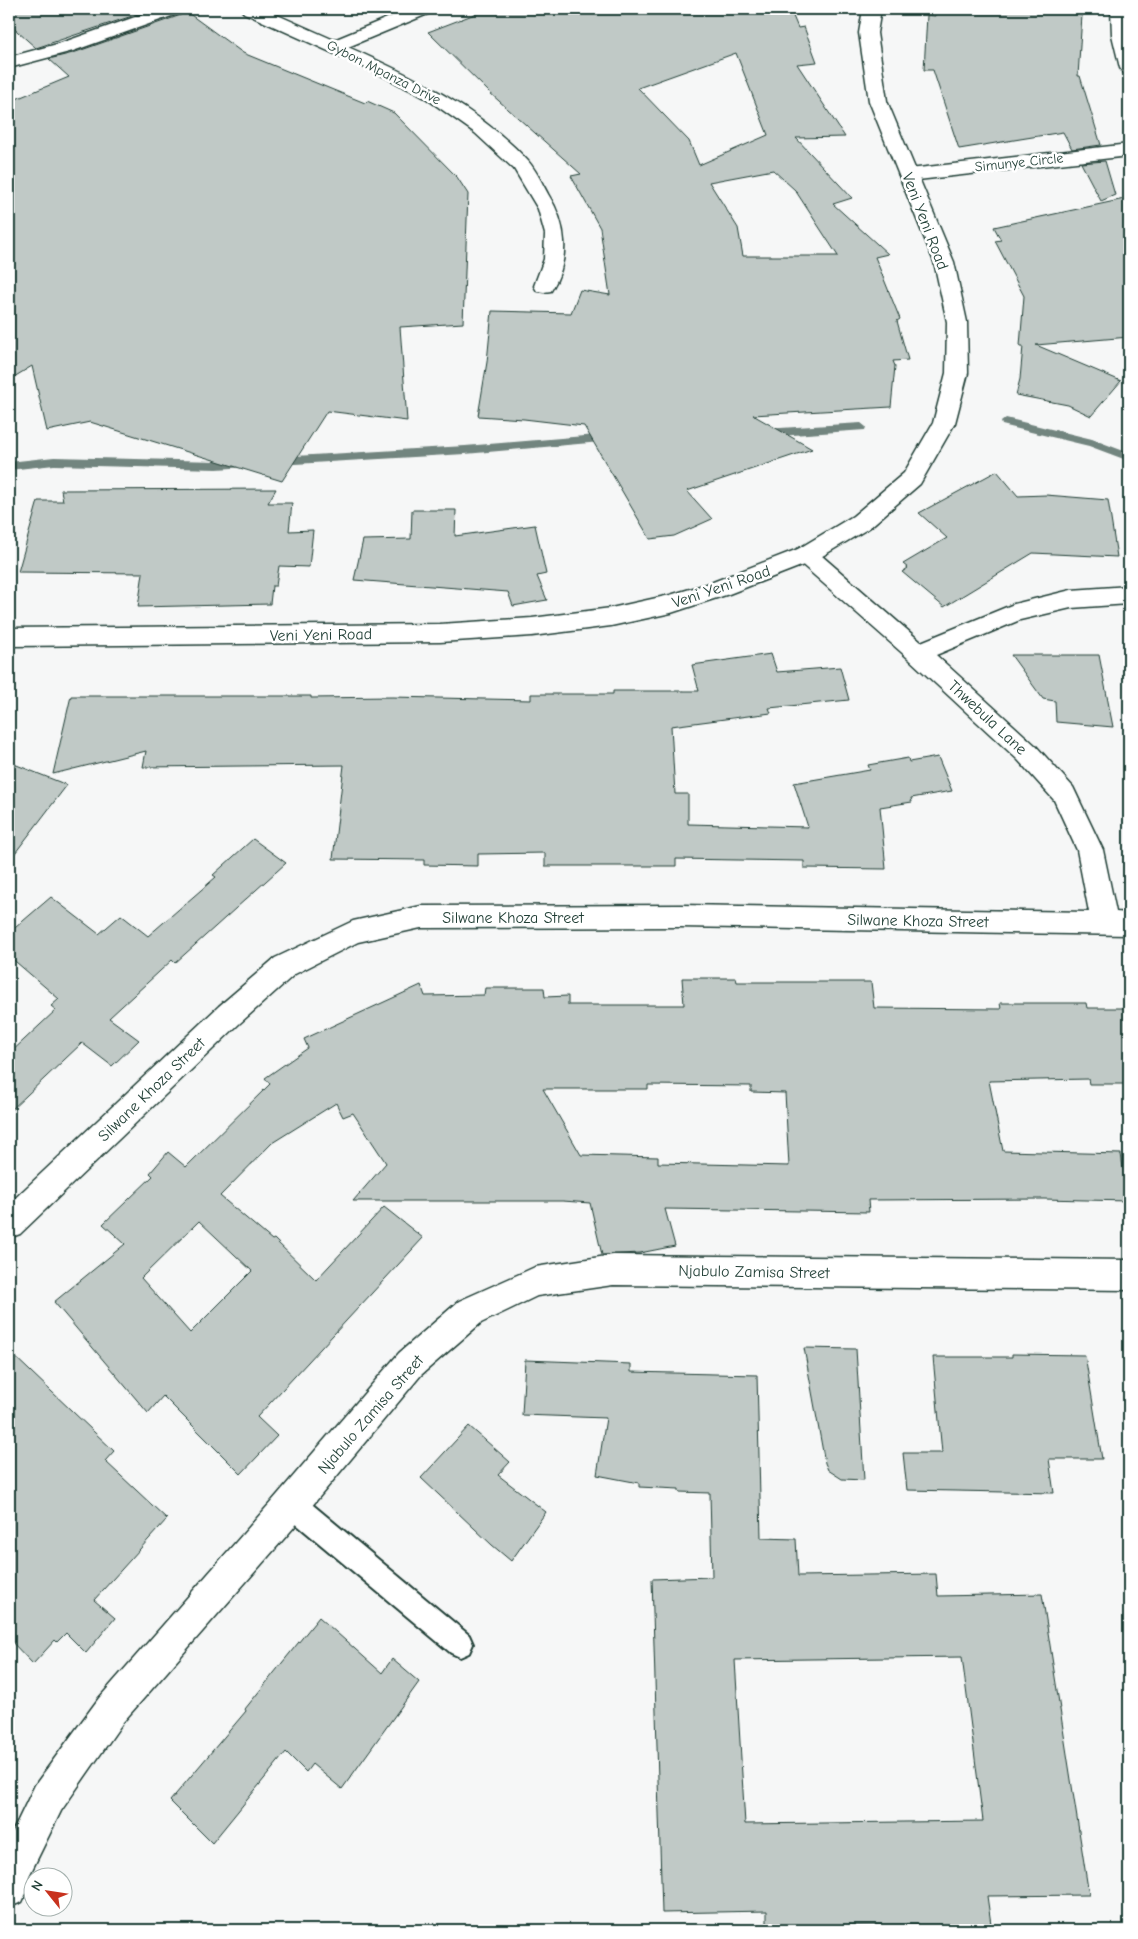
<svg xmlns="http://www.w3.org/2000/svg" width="1138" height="1939" font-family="'Comic Neue',sans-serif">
  <rect width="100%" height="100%" fill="#f6f7f7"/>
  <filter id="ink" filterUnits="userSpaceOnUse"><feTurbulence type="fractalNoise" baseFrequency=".02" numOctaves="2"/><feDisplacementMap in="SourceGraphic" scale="10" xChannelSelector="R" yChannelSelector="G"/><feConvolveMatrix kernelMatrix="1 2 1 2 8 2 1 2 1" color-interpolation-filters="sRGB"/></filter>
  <g filter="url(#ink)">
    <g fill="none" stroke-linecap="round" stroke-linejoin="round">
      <g fill="#72857f" fill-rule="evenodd">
        <path d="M 1006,418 L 1092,439 L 1129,453 L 1129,461 L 1089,446 L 1002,425 L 1001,422 Z"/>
        <path d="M 861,423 L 866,427 L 865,430 L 764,437 L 759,433 L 764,429 Z"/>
        <path d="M 608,434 L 612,435 L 613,438 L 612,441 L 465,454 L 278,465 L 272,461 L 278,457 L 465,446 Z"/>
        <path d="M 54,457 L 217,461 L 247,459 L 253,463 L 247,467 L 217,469 L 54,465 L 9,470 L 9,462 Z"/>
      </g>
    </g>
    <g fill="#c0c9c6" stroke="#1f3d34" fill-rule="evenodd">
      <path d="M 9,9 L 153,9 L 36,48 L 9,24 Z"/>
      <path d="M 488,9 L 790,9 L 798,28 L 804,27 L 817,62 L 797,64 L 845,137 L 796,138 L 852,198 L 833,204 L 888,254 L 875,257 L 900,319 L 897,321 L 908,360 L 893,361 L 895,366 L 891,407 L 753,415 L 812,449 L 687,491 L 712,519 L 674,536 L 650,539 L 584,426 L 524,419 L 478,416 L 487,362 L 492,311 L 571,313 L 580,290 L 610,295 L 600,228 L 571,176 L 581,174 L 490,93 L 428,32 ZM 736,53 L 768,135 L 699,165 L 689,141 L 638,88 ZM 773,170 L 795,190 L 838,256 L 743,256 L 738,228 L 709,182 Z"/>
      <path d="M 935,9 L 1034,9 L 1082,15 L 1078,76 L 1080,76 L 1101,145 L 1072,149 L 1063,132 L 959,149 L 933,70 L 924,70 L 927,15 L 935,16 Z"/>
      <path d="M 184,10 L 243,53 L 365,103 L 367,101 L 394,113 L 457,177 L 468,194 L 463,323 L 400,327 L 407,421 L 327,411 L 282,481 L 90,422 L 47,431 L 32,366 L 9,380 L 9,102 L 69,77 L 49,59 L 73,53 L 181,15 Z"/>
      <path d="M 1105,161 L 1115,195 L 1101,201 L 1081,163 Z"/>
      <path d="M 1129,198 L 1129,337 L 1036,345 L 1121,381 L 1091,416 L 1068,405 L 1016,395 L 1020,379 L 1023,346 L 1020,346 L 1024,296 L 995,241 L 1001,240 L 994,227 Z"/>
      <path d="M 997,471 L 1018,496 L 1046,495 L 1108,500 L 1117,557 L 1033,553 L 944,607 L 902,572 L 908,568 L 903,564 L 947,538 L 919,513 Z"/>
      <path d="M 276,489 L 268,503 L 292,503 L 289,531 L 313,530 L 309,567 L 279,566 L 276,586 L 272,586 L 270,604 L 138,607 L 143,573 L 18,572 L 38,501 L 63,501 L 61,490 Z"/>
      <path d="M 412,510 L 456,510 L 455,536 L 535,525 L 546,574 L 537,576 L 547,600 L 513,606 L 508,592 L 354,580 L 363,540 L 411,539 Z"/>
      <path d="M 771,654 L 777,672 L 840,667 L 849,700 L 769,708 L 771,713 L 671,726 L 675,794 L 688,794 L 688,824 L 808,827 L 794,783 L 870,770 L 868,765 L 908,758 L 909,762 L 938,757 L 952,791 L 911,798 L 912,802 L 880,807 L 886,869 L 804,868 L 804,861 L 676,859 L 676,866 L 545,866 L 545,853 L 478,854 L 478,866 L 424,865 L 424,860 L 333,859 L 344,765 L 143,767 L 146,751 L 53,774 L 71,696 L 311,696 L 311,698 L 392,697 L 531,700 L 531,694 L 613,694 L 613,691 L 699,691 L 692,665 Z"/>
      <path d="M 1011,655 L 1099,655 L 1113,727 L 1056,722 L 1055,701 L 1043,699 Z"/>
      <path d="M 9,762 L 67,785 L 9,861 Z"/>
      <path d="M 253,839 L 286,863 L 175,963 L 172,960 L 109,1018 L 139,1040 L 112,1066 L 82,1043 L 9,1112 L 9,1054 L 56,1010 L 51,1006 L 59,999 L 9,956 L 9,933 L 51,897 L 99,934 L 121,915 L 148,936 L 216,877 L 213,875 Z"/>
      <path d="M 682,978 L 736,978 L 737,982 L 871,982 L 874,1008 L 1001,1009 L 1000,1003 L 1086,1003 L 1087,1008 L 1129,1008 L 1129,1084 L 1089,1084 L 1088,1079 L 989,1081 L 1003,1151 L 1121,1154 L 1128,1201 L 1044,1199 L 868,1200 L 869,1212 L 665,1209 L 675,1246 L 640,1253 L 602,1255 L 590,1203 L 563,1201 L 353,1201 L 386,1163 L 353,1113 L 343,1117 L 336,1103 L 272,1143 L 220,1196 L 272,1240 L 274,1239 L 316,1280 L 384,1207 L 423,1238 L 257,1417 L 277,1436 L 241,1474 L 163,1396 L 148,1413 L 54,1302 L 125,1244 L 103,1224 L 153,1176 L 150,1173 L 168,1152 L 186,1167 L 270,1084 L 265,1078 L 308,1048 L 304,1039 L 421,985 L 425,996 L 484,995 L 485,988 L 544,988 L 545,997 L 568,996 L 568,1005 L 684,1005 ZM 648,1085 L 751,1086 L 751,1092 L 785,1093 L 789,1166 L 658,1163 L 658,1157 L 581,1155 L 543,1089 L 648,1089 ZM 199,1221 L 252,1271 L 190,1333 L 141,1278 Z"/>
      <path d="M 804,1348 L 856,1349 L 864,1480 L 842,1479 L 828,1470 L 825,1463 Z"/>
      <path d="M 9,1351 L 114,1451 L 105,1461 L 167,1519 L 94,1600 L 115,1618 L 86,1653 L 66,1633 L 57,1642 L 55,1640 L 33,1664 L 9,1639 Z"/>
      <path d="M 1012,1354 L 1085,1355 L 1102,1459 L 1049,1459 L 1054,1493 L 907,1490 L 903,1453 L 942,1453 L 933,1357 L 1012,1357 Z"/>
      <path d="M 525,1360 L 631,1364 L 631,1372 L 757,1375 L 761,1538 L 796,1539 L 798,1576 L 936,1574 L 938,1596 L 1042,1594 L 1089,1895 L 987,1896 L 991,1924 L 767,1926 L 767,1911 L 662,1913 L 652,1579 L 712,1577 L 710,1493 L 679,1492 L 679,1489 L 639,1487 L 639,1483 L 597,1475 L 606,1418 L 522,1415 ZM 962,1657 L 983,1821 L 745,1824 L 735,1660 Z"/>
      <path d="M 469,1426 L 510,1462 L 498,1475 L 546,1512 L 511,1561 L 492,1545 L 421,1478 Z"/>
      <path d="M 319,1617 L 382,1673 L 392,1659 L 419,1682 L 342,1789 L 312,1764 L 306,1772 L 286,1752 L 212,1843 L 170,1801 L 246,1711 L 245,1709 Z"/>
    </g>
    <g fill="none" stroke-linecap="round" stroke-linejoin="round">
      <g stroke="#1f3d34" stroke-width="4">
        <path id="lane" d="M 292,1492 L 301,1495 L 469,1635 L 473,1644 L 469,1653 L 460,1657 L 451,1653 L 283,1513 L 280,1504 L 283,1495 Z"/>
      </g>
      <g stroke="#1f3d34" stroke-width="3">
        <g id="street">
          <path d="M 158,9 L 183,9 L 180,13 L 73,51 L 9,68 L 9,57 L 61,43 Z"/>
          <path d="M 241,9 L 264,9 L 334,40 L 409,9 L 433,9 L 430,13 L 348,47 C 413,76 479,108 528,161 C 536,170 542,183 548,194 C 567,224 571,260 551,291 L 544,292 L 537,291 L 534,286 L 544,259 L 545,234 L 538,209 L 514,169 L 475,133 L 427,99 L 379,74 L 244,13 Z"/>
          <path d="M 1111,9 L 1129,9 L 1129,73 L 1123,72 L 1120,68 L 1112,35 Z"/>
          <path d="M 1129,144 L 1129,156 L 909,181 L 902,179 L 899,175 L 902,171 L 909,169 Z"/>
          <path d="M 806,547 L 814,549 L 921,642 L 1014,604 L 1071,590 L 1129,586 L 1129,604 L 1071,608 L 1020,620 L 936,655 L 1036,746 L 1073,787 L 1103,850 L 1116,912 L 1129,913 L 1129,935 L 680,927 L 421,928 L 358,942 L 295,974 L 239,1024 L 20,1234 L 9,1238 L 9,1204 L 219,1006 L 275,958 L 353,921 L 421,906 L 680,905 L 1089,912 L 1077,850 L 1054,800 L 1018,760 L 909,659 L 798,561 L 794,555 L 798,549 Z"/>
          <path d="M 613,1255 L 1129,1260 L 1129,1290 L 613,1285 L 537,1296 L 481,1323 L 421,1375 L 296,1525 L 123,1722 L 61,1811 L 29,1876 L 28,1889 L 22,1902 L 9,1907 L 9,1839 L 35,1785 L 99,1698 L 272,1501 L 399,1353 L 459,1301 L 524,1272 L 535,1267 Z"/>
        </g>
      </g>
      <g stroke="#1f3d34" stroke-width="3">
        <path id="secondary" d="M 863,9 L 881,9 L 877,33 L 887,101 L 954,262 L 967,322 L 968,373 L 955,423 L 920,484 L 869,528 L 814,561 L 729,594 L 671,613 L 611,626 L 532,636 L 440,642 L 9,646 L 9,628 L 440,624 L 532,618 L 611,608 L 670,595 L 713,582 L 798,549 L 853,516 L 904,473 L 933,423 L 946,373 L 947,322 L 934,262 L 869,101 L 859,33 Z"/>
      </g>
      <use href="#lane" fill="#fff" fill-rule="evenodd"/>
      <use href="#street" fill="#fff" fill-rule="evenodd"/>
      <use href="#secondary" fill="#fff" fill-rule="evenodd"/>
    </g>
  </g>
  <g text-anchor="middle" stroke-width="5" stroke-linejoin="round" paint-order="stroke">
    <g font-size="14" fill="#1f3d34" stroke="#fff">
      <text transform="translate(384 72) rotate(27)" y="5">Gybon Mpanza Drive</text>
      <text transform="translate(1019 162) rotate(-6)" y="5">Simunye Circle</text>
    </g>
    <g font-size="16" fill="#1f3d34" stroke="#fff">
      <text transform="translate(926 221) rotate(69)" y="6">Veni Yeni Road</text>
      <text transform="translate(721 586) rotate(-19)" y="6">Veni Yeni Road</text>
      <text transform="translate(321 634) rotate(-1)" y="6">Veni Yeni Road</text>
      <text transform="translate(988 717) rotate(43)" y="6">Thwebula Lane</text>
      <text x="513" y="923">Silwane Khoza Street</text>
      <text transform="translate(918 920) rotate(1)" y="6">Silwane Khoza Street</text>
      <text transform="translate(151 1089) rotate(-44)" y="6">Silwane Khoza Street</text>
      <text transform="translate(754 1271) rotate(1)" y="6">Njabulo Zamisa Street</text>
      <text transform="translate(370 1414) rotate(-49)" y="6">Njabulo Zamisa Street</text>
    </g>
  </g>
  <rect width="1138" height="1939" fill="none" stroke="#fff" stroke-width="30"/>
  <rect x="15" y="15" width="1108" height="1909" fill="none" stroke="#1f3d34" stroke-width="2" filter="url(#ink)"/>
  <g transform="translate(48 1892) rotate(300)"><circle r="24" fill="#ffffff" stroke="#a5b1ae"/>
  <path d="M0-4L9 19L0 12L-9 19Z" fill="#c8321e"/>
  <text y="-8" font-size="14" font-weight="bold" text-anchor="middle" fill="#1f3d34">N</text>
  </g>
</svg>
